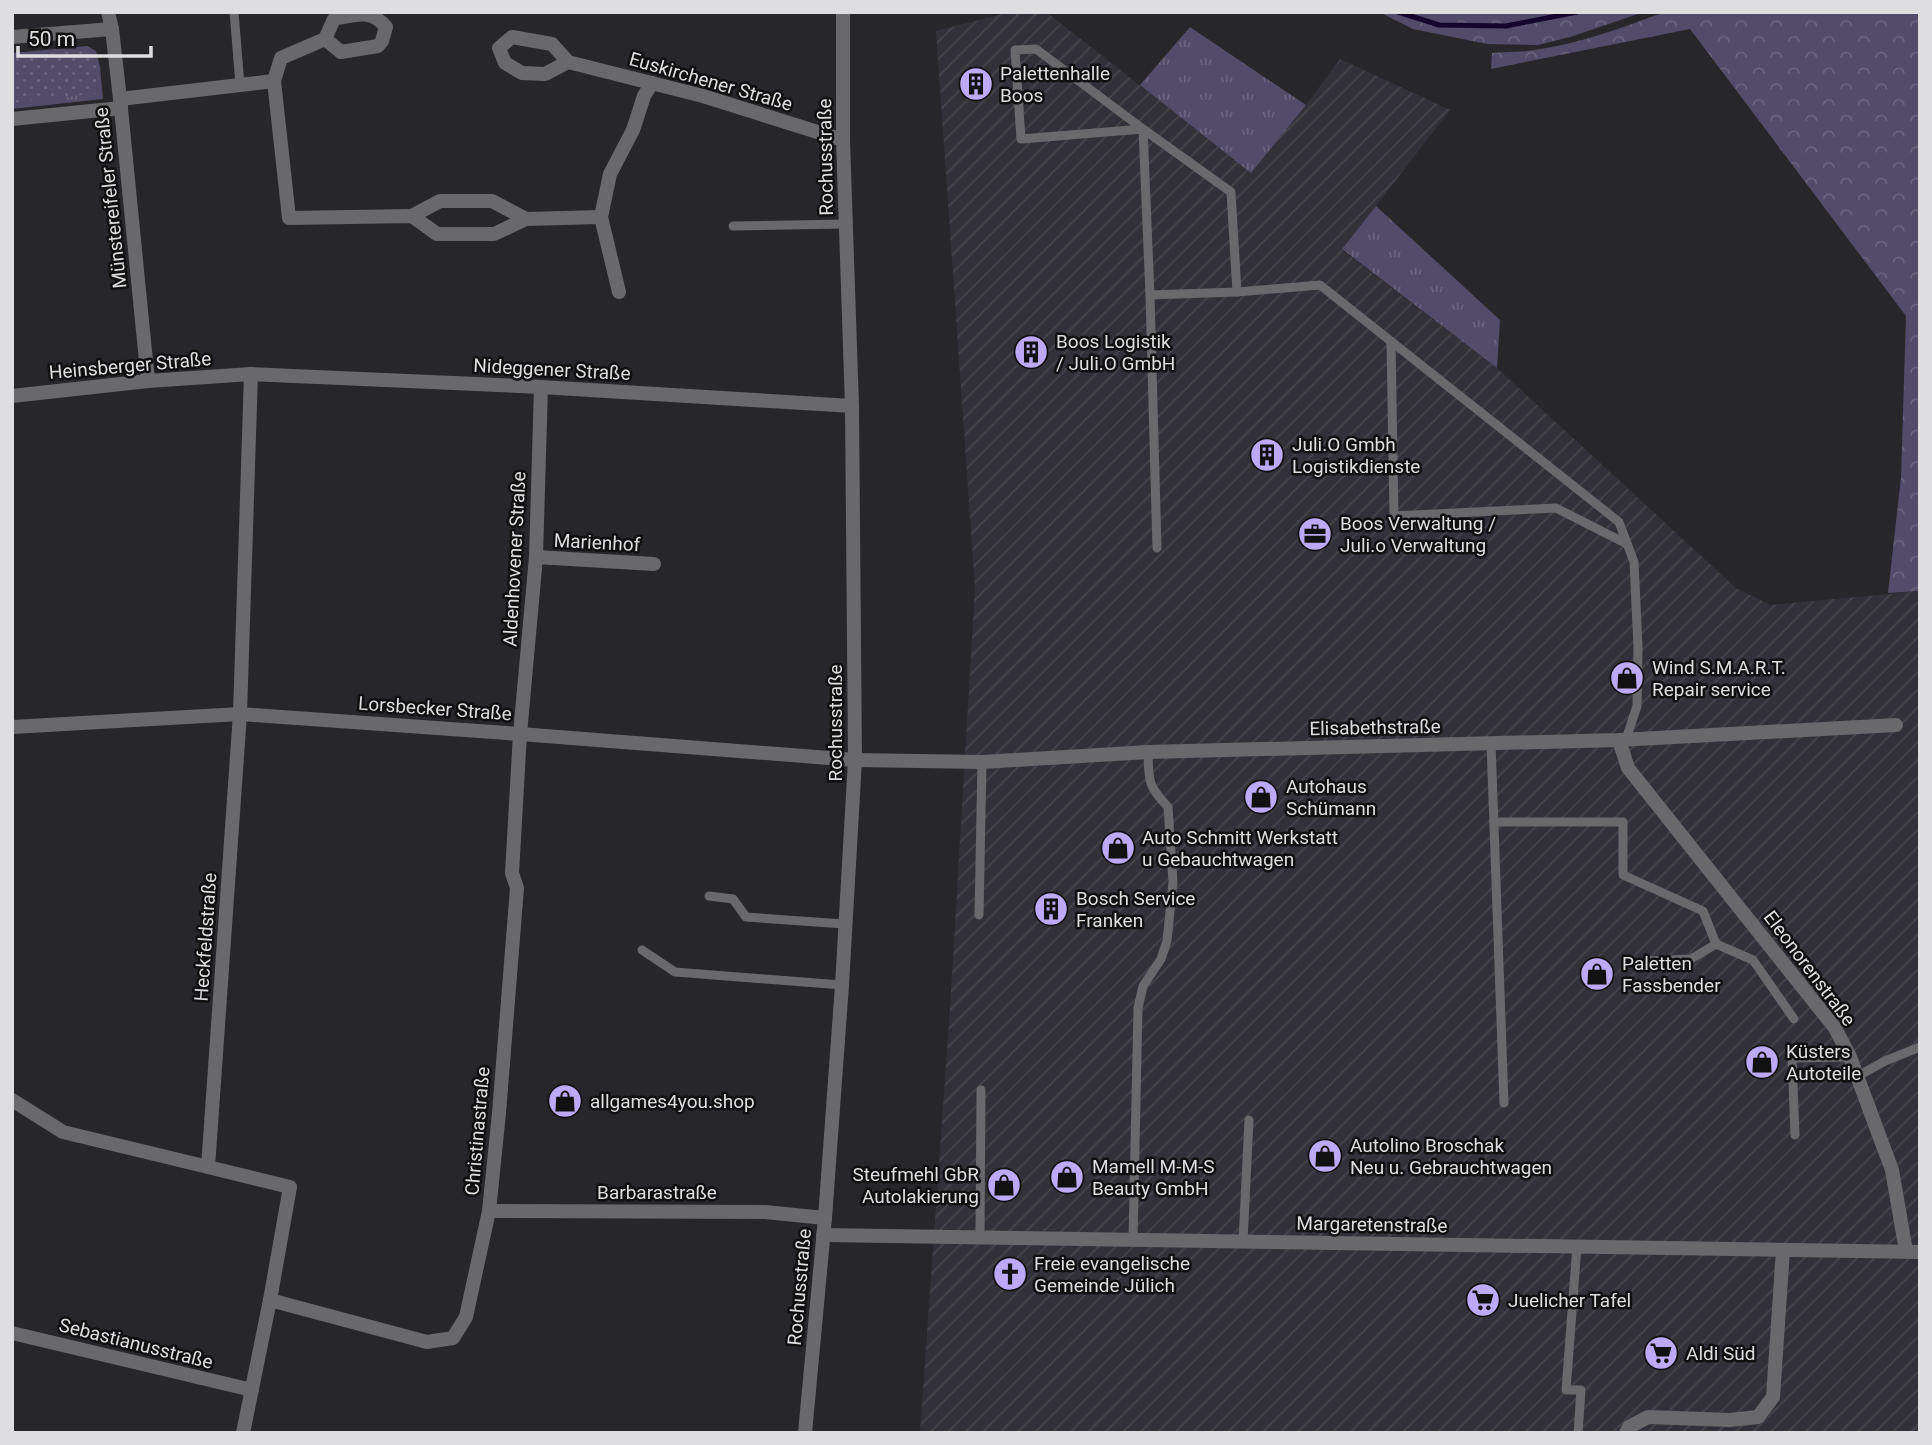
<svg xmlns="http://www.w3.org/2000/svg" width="1932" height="1445" font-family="Roboto,sans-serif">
  <defs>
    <pattern id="industrial-furrows" width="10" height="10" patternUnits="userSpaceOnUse" patternTransform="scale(1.75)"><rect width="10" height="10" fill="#323139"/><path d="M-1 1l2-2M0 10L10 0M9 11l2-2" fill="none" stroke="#46454c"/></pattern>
    <pattern id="grass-tufts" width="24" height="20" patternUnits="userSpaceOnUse" patternTransform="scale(1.75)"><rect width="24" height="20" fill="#524b69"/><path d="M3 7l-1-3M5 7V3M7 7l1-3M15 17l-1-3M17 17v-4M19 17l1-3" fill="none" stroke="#6a647e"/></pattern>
    <pattern id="forest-crowns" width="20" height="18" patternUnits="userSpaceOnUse" patternTransform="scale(1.75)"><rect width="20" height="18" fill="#524b69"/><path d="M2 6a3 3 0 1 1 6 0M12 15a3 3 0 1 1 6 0" fill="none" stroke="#6a647e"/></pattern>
    <pattern id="park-dots" width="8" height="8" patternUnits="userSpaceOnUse" patternTransform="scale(1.75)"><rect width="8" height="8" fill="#524b69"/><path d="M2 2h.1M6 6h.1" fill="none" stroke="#6a647e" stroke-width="1.8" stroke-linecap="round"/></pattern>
  </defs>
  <rect width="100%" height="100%" fill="#27262a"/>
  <path fill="url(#industrial-furrows)" d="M 1010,12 L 1046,12 L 1251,172 L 1306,105 L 1340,59 L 1450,110 L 1342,250 L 1497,368 L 1736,588 L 1771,605 L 1920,591 L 1920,1433 L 920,1433 L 950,1008 L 975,588 L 936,31 Z"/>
  <g fill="url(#grass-tufts)">
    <path d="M 1190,27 L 1306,105 L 1251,173 L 1140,85 Z"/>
    <path d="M 87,46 L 96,51 L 100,67 L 103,99 L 12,109 L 12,53 Z"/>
    <path d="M 1376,206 L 1500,320 L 1497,368 L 1342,249 Z"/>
  </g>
  <g fill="url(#forest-crowns)">
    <path d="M 1379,12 L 1644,12 L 1570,37 L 1538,45 L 1487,44 L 1413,29 Z"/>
    <path d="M 1665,12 L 1920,12 L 1920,591 L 1888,593 L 1901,477 L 1906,316 L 1690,29 L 1491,69 L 1492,53 C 1508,52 1525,52 1541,49 C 1584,42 1624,27 1665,12 Z"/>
  </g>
  <path fill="url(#park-dots)" d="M 85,50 L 96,56 L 99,93 L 12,103 L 12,57 Z"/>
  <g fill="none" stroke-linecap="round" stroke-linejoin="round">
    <path stroke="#13052b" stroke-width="5" d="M 1398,12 L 1439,25 L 1506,26 L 1577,12"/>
    <g stroke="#69696b" stroke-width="9">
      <path d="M 234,12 L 240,85"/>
      <path d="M 733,226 L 845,224"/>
      <path d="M 1150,295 L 1237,292 L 1320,285 L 1619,522 L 1634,562 L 1638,647 L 1637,706 L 1626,739"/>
      <path d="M 1391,342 L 1394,516 L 1556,508 L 1627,544"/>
      <path d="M 1157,548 L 1150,295 L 1143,129 L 1036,49 L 1015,50 L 1021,139 L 1143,129 L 1231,192 L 1237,292"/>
      <path d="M 1491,743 L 1504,1103"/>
      <path d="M 1494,822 L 1623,822 L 1623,875 L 1703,911 L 1716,944 L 1753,960 L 1794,1019"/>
      <path d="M 709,896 L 733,899 L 746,917 L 844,924"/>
      <path d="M 979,915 L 982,762"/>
      <path d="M 642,950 L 675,972 L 842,985"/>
      <path d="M 1648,961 L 1691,959 L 1716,944"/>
      <path d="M 1858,1076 L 1885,1061 L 1920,1047"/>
      <path d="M 1795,1135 L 1792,1058 L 1850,1057"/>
      <path d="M 980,1237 L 981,1090"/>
      <path d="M 1133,1239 L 1138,1008 L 1143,986 L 1161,959 L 1167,941 L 1173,882 L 1168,807 C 1147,785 1149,781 1148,752"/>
      <path d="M 1243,1241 L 1249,1120"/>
      <path d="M 1577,1246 L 1566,1390 L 1581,1390 L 1578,1433"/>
    </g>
    <g stroke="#69696b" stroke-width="14">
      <path d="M 108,12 L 112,29 L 120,99 L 148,381"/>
      <path d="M 12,37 L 112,29"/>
      <path d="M 325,39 L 341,52 L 378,46 L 382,41 L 386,27 C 371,8 355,15 334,19 L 325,39 L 281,58 L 274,81 L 289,218 L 412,216 L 437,234 L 494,234 L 526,219 L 601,217"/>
      <path d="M 568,62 L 552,44 L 512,37 L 499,48 L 505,63 L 522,73 L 545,74 L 568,62 L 703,96 L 843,140"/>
      <path d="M 120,99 L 274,81"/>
      <path d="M 12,119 L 121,108"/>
      <path d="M 412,216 L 440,201 L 492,201 L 526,219"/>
      <path d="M 619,292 L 601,217 L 610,174 L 633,130 L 644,96 L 652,83"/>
      <path d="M 12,396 L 148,381 L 251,374 L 541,387 L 852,406"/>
      <path d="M 536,557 L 654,564"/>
      <path d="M 12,727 L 240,714 L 520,734 L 855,760 L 982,762 L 1148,752 L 1619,740 L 1896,725"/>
      <path d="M 1619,740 L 1628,768 L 1835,1028 L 1850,1057 L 1892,1170 L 1906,1251"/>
      <path d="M 12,1100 L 63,1132 L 208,1167"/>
      <path d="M 489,1211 L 765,1212 L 825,1218"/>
      <path d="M 823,1235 L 1920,1252"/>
      <path d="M 270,1300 L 427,1342 L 453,1338 L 466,1317 L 489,1211 L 499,1113 L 517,888 L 512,873 L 520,734 L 536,557 L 541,387"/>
      <path d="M 12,1333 L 252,1390"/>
      <path d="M 243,1433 L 270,1300 L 290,1187 L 208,1167 L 240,714 L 251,374"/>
      <path d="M 805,1433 L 825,1218 L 842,985 L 855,760 L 852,406 L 843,140 L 843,12"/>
      <path d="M 1626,1433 L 1629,1427 L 1648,1417 L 1730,1420 L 1758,1417 L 1773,1397 L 1783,1250"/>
    </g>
  </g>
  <defs>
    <g id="building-disc" transform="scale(1.75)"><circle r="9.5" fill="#bcaaf6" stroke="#101011"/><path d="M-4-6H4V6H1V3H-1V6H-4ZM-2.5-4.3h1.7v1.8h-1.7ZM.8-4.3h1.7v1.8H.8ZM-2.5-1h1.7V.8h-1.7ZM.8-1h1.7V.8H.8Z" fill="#111"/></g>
    <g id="office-disc" transform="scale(1.75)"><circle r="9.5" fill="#bcaaf6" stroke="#101011"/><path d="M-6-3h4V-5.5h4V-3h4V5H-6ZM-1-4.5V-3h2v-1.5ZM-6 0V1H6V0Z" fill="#111"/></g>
    <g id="shop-disc" transform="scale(1.75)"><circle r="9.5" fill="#bcaaf6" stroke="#101011"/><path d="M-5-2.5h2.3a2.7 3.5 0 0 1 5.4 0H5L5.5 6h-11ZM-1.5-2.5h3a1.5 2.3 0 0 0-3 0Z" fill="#111"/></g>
    <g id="church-disc" transform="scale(1.75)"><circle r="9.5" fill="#bcaaf6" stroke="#101011"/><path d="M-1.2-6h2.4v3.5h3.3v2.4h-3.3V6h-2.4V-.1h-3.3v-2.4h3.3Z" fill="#111"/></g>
    <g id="supermarket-disc" transform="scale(1.75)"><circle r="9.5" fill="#bcaaf6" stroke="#101011"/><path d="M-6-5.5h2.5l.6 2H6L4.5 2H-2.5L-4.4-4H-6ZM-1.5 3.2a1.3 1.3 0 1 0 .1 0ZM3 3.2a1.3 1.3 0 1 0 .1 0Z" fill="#111"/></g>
  </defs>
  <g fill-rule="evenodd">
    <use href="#building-disc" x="976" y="84"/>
    <use href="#building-disc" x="1031" y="352"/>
    <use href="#building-disc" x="1267" y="455"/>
    <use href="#office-disc" x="1315" y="534"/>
    <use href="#shop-disc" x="1627" y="678"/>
    <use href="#shop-disc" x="1261" y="797"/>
    <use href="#shop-disc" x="1118" y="848"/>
    <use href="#building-disc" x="1051" y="909"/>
    <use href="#shop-disc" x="1597" y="974"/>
    <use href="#shop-disc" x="1762" y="1062"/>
    <use href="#shop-disc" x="565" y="1101"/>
    <use href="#shop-disc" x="1325" y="1156"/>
    <use href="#shop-disc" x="1067" y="1177"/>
    <use href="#shop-disc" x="1004" y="1185"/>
    <use href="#church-disc" x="1010" y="1274"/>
    <use href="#supermarket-disc" x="1483" y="1300"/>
    <use href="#supermarket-disc" x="1661" y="1353"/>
  </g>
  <g text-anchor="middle" stroke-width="5" stroke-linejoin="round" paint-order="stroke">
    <g font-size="19" fill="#dedee0" stroke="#101011" text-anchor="start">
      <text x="1000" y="80">Palettenhalle<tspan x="1000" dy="22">Boos</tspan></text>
      <text x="1056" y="348">Boos Logistik<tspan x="1056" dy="22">/ Juli.O GmbH</tspan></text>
      <text x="1292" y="451">Juli.O Gmbh<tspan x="1292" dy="22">Logistikdienste</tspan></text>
      <text x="1340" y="530">Boos Verwaltung /<tspan x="1340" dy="22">Juli.o Verwaltung</tspan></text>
      <text x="1652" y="674">Wind S.M.A.R.T.<tspan x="1652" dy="22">Repair service</tspan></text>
      <text x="1286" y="793">Autohaus<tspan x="1286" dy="22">Schümann</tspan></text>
      <text x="1142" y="844">Auto Schmitt Werkstatt<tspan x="1142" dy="22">u Gebauchtwagen</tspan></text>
      <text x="1076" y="905">Bosch Service<tspan x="1076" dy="22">Franken</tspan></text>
      <text x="1622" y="970">Paletten<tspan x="1622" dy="22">Fassbender</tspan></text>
      <text x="1786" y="1058">Küsters<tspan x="1786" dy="22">Autoteile</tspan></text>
      <text x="590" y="1108">allgames4you.shop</text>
      <text x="1350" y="1152">Autolino Broschak<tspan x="1350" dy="22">Neu u. Gebrauchtwagen</tspan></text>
      <text x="1092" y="1173">Mamell M-M-S<tspan x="1092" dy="22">Beauty GmbH</tspan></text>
      <text x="979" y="1181" text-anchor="end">Steufmehl GbR<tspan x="979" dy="22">Autolakierung</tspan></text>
      <text x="1034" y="1270">Freie evangelische<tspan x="1034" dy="22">Gemeinde Jülich</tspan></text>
      <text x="1508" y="1307">Juelicher Tafel</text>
      <text x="1686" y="1360">Aldi Süd</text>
    </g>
    <g font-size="19" fill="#dedee0" stroke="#101011">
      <text transform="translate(711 81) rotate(16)" y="7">Euskirchener Straße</text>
      <text transform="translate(825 157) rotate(-91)" y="7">Rochusstraße</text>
      <text transform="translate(110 198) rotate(-96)" y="7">Münstereifeler Straße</text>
      <text transform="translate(130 365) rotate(-5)" y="7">Heinsberger Straße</text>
      <text transform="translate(552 369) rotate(3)" y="7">Nideggener Straße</text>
      <text transform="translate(597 542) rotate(3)" y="7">Marienhof</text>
      <text transform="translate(514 559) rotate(-87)" y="7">Aldenhovener Straße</text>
      <text transform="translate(435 708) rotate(4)" y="7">Lorsbecker Straße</text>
      <text transform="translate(835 723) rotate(-90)" y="7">Rochusstraße</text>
      <text transform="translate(1375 727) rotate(-1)" y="7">Elisabethstraße</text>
      <text transform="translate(205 937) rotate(-86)" y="7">Heckfeldstraße</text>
      <text transform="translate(1810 968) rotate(53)" y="7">Eleonorenstraße</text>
      <text transform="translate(477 1131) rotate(-85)" y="7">Christinastraße</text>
      <text x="657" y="1199">Barbarastraße</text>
      <text transform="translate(1372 1224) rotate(1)" y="7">Margaretenstraße</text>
      <text transform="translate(799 1287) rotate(-85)" y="7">Rochusstraße</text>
      <text transform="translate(136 1343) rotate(14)" y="7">Sebastianusstraße</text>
    </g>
  </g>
  <rect width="1932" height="1445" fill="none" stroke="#dedee0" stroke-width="28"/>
  <path d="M18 46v10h133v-10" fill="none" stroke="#dedee0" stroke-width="3.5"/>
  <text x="28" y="46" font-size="21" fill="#dedee0" stroke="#101011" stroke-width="5" paint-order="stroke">50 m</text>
</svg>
